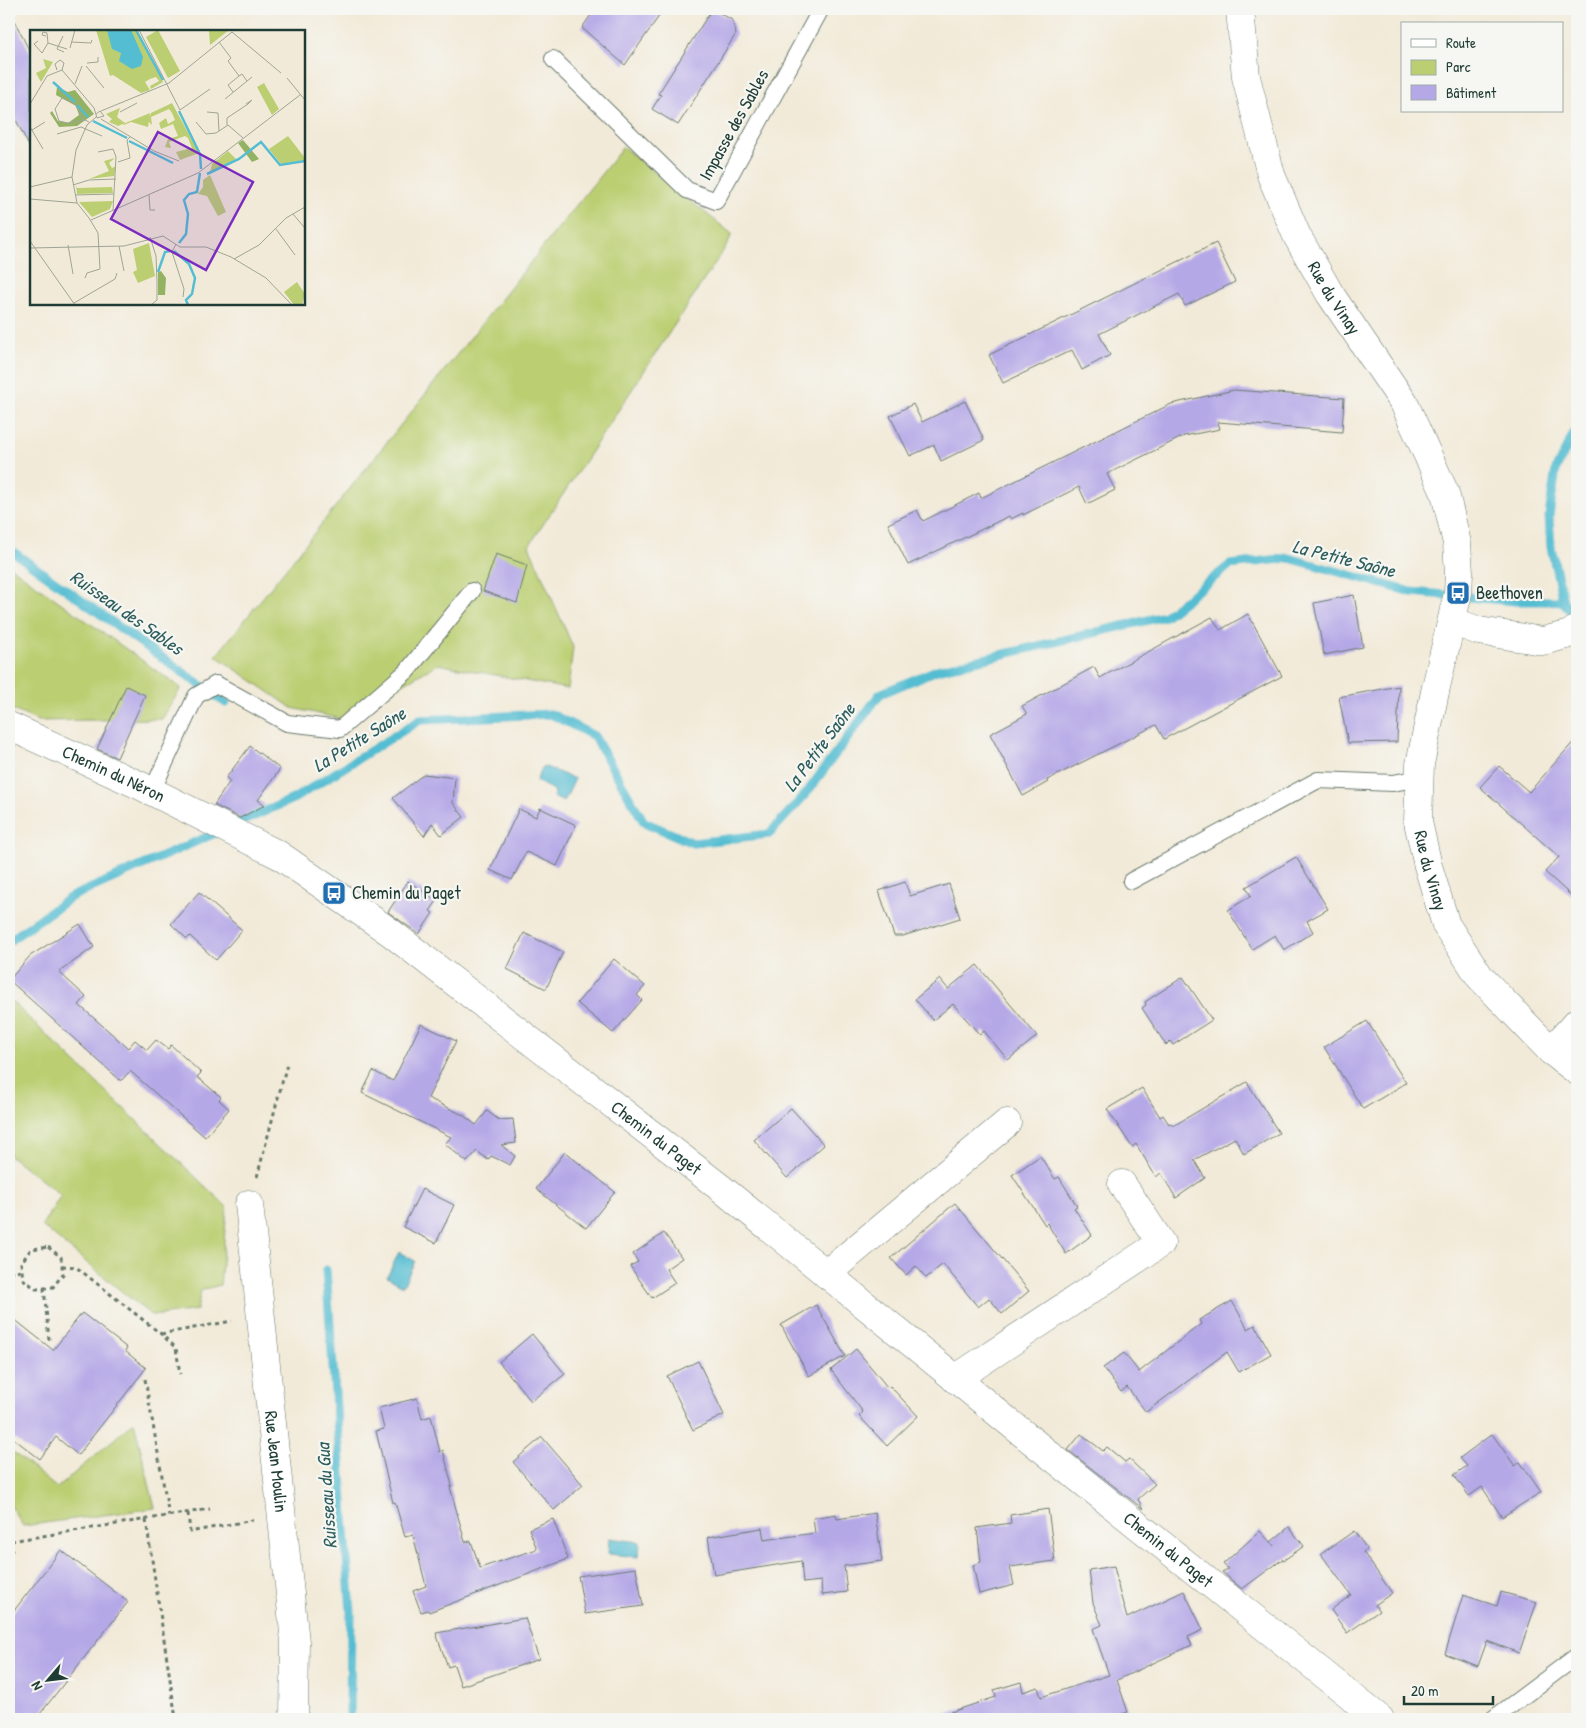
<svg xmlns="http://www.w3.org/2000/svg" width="1586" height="1728" font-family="'Patrick Hand',sans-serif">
  <rect width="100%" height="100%" fill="#f6f6f2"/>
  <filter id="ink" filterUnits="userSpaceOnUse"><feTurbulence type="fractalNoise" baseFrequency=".02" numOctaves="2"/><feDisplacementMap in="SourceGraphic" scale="10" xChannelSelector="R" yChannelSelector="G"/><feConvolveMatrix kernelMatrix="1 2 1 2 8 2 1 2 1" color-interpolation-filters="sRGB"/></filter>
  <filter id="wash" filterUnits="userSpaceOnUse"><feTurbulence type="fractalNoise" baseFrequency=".0096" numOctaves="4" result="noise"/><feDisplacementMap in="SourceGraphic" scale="20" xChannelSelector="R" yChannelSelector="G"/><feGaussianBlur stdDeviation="1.12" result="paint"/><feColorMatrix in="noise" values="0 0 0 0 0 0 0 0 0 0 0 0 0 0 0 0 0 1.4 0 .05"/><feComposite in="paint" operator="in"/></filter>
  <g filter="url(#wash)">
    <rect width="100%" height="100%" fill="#f2ead8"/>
    <g fill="#bbcf72" stroke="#6d8653">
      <path d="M 623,147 L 732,234 L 727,245 L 529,546 L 573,647 L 568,689 L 438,664 L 342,719 L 292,708 L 216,656 Z"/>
      <path d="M 9,566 L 181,688 L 162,719 L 38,721 L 9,708 Z"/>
      <path d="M 9,999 L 227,1207 L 220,1285 L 201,1290 L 197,1310 L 152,1316 L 42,1226 L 61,1195 L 9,1155 Z"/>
      <path d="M 134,1422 L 155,1508 L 23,1526 L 9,1503 L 9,1449 L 57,1488 Z"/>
    </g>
    <g fill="#55bdd2" stroke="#3a7d83">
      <path d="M 543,766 L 575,779 L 564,802 L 553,797 L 555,791 L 536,781 Z"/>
      <path d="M 399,1252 L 415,1261 L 403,1286 L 387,1277 Z"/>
      <path d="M 609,1538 L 640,1542 L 639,1557 L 608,1554 Z"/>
    </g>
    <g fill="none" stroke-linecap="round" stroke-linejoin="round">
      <g stroke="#55bdd2" stroke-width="9">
        <path d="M 9,549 L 226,703"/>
        <path d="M 1563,601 L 1577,620"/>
        <path d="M 232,826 L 295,798 L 420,720 L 551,714 L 594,736 L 644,822 L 693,843 L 769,834 L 805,795 L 880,694 L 937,670 L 1165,616 L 1230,565 L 1289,558 L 1411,592 L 1515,601 L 1563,601 L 1551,547 L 1549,516 L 1556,469 L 1577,427"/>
        <path d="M 9,941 L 71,897 L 220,831"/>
        <path d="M 326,1270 L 351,1612 L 350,1719"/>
      </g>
    </g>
    <g id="blocks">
      <g fill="#b5a8e7">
        <path d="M 595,9 L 664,9 L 625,65 L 582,28 Z"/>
        <path d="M 712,9 L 732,20 L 736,34 L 678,125 L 652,109 L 661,95 L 658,94 Z"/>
        <path d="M 9,10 L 31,54 L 31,150 L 9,106 Z"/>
        <path d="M 1216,243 L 1235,282 L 1185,306 L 1179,294 L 1099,334 L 1110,355 L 1082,370 L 1072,350 L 1003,383 L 989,355 Z"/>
        <path d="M 1234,390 L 1344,398 L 1342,432 L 1218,422 L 1220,429 L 1184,436 L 1107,474 L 1115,490 L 1087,504 L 1079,487 L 1023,515 L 1023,513 L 1011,519 L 1009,516 L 908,565 L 888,524 L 917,510 L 923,521 L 979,493 L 981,498 L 1171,404 Z"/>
        <path d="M 965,401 L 984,440 L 941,461 L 934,445 L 910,456 L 890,416 L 913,404 L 922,422 Z"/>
        <path d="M 496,554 L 527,565 L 517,603 L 483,591 Z"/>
        <path d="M 1354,595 L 1363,647 L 1324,655 L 1314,603 Z"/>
        <path d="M 1248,614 L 1282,676 L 1164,739 L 1156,725 L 1047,780 L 1048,782 L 1023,796 L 990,734 L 1027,714 L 1022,706 L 1094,667 L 1100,678 L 1212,617 L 1220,630 Z"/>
        <path d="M 126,686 L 145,695 L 117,758 L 97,749 Z"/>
        <path d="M 1399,686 L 1397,742 L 1348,743 L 1339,697 Z"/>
        <path d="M 1577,738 L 1577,901 L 1545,872 L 1559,857 L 1480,787 L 1499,766 L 1529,792 Z"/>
        <path d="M 250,746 L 280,769 L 258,800 L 265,805 L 240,818 L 214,805 L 230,781 L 226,778 Z"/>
        <path d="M 424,774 L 455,778 L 453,803 L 464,817 L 441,835 L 432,823 L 424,836 L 393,798 Z"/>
        <path d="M 540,808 L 576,825 L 557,866 L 526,852 L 512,880 L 490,870 L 519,809 L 536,817 Z"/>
        <path d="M 1296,857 L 1328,909 L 1307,921 L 1313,932 L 1284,950 L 1275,935 L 1252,949 L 1228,910 L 1251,896 L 1246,887 Z"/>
        <path d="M 408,881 L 437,901 L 430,911 L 433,913 L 419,934 L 388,912 Z"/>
        <path d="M 905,882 L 910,896 L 949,884 L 960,918 L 903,936 L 894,936 L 879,891 Z"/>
        <path d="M 199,892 L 242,930 L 216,960 L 190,936 L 187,939 L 171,924 Z"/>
        <path d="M 80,924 L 94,947 L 59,972 L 86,997 L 79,1005 L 128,1048 L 135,1040 L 147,1050 L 156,1040 L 168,1049 L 171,1045 L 201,1073 L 197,1077 L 221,1097 L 219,1100 L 229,1109 L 205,1137 L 130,1071 L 121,1081 L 9,980 L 30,956 Z"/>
        <path d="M 524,933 L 563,952 L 546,989 L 507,969 Z"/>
        <path d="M 614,959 L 645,986 L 637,995 L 642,1000 L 613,1033 L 577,1003 Z"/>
        <path d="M 977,965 L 1037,1036 L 1008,1060 L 984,1031 L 980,1035 L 953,1004 L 933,1020 L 915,999 L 940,979 L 948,989 Z"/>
        <path d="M 1183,977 L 1212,1020 L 1173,1045 L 1170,1041 L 1166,1045 L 1142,1008 L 1146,1005 L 1145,1002 Z"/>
        <path d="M 1367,1021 L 1406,1083 L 1363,1109 L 1324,1047 Z"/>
        <path d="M 421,1024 L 456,1041 L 428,1098 L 463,1115 L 476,1125 L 487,1111 L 499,1120 L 513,1119 L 516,1143 L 501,1145 L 515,1156 L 510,1165 L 491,1156 L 488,1160 L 477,1151 L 467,1162 L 445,1144 L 451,1137 L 362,1093 L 373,1071 L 393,1081 Z"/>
        <path d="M 1247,1082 L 1279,1133 L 1244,1154 L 1235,1138 L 1194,1160 L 1205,1178 L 1176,1198 L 1161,1173 L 1156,1177 L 1136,1144 L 1132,1147 L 1107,1109 L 1142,1088 L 1160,1117 L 1163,1115 L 1169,1124 L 1171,1123 L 1173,1126 Z"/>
        <path d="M 791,1108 L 824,1145 L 787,1178 L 754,1140 Z"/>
        <path d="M 565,1152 L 615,1192 L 586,1228 L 536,1189 Z"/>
        <path d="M 1040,1156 L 1055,1179 L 1059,1177 L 1077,1206 L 1074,1208 L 1092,1235 L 1066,1254 L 1047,1223 L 1045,1225 L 1012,1175 Z"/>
        <path d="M 422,1189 L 454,1205 L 436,1243 L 403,1227 Z"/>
        <path d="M 955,1203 L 1029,1291 L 1002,1314 L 989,1298 L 978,1307 L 943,1264 L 926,1278 L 916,1266 L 906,1275 L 891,1258 Z"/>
        <path d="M 664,1233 L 682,1258 L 666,1269 L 675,1283 L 652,1298 L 630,1266 L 638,1262 L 633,1254 Z"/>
        <path d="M 1232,1301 L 1248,1329 L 1255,1325 L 1271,1354 L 1239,1372 L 1227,1352 L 1146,1412 L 1127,1387 L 1121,1392 L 1103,1368 L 1124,1353 L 1139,1372 L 1201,1324 L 1199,1320 Z"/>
        <path d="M 816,1305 L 845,1356 L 809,1376 L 781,1325 Z"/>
        <path d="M 82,1313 L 127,1348 L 125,1351 L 146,1368 L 78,1455 L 56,1437 L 40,1459 L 9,1435 L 9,1315 L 53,1350 Z"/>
        <path d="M 532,1334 L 565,1374 L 531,1401 L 499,1362 Z"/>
        <path d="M 856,1349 L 888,1388 L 890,1386 L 918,1416 L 887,1446 L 859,1416 L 863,1412 L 831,1370 Z"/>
        <path d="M 698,1361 L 724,1415 L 693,1430 L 667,1376 Z"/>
        <path d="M 417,1398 L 422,1419 L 431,1416 L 440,1452 L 443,1450 L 452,1486 L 450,1487 L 465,1542 L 471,1541 L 480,1568 L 537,1549 L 529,1529 L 553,1519 L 568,1559 L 429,1612 L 428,1610 L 421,1612 L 413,1591 L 426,1586 L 413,1535 L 405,1537 L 395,1502 L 393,1503 L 376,1431 L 384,1429 L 379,1408 Z"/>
        <path d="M 1081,1434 L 1103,1451 L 1107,1447 L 1125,1462 L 1129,1459 L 1155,1484 L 1138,1499 L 1143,1509 L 1068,1450 Z"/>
        <path d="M 1492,1434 L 1515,1466 L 1520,1462 L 1541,1492 L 1502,1517 L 1482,1487 L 1469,1496 L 1454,1475 L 1467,1466 L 1460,1458 Z"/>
        <path d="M 542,1437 L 583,1485 L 554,1510 L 513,1462 Z"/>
        <path d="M 1048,1509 L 1055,1561 L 1010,1567 L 1014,1585 L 979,1594 L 973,1565 L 981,1562 L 977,1528 L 1011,1523 L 1010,1515 Z"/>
        <path d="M 875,1513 L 882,1561 L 844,1566 L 847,1592 L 822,1595 L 821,1581 L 803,1583 L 801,1561 L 714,1575 L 708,1537 L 762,1528 L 764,1540 L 815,1533 L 813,1518 L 836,1514 L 837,1519 Z"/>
        <path d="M 1289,1527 L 1304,1546 L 1284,1560 L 1283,1559 L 1242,1589 L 1222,1572 L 1228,1569 L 1223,1564 L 1260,1531 L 1274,1546 L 1271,1542 Z"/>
        <path d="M 1354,1531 L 1367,1549 L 1363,1552 L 1392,1593 L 1375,1605 L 1379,1611 L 1347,1633 L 1331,1610 L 1351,1595 L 1321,1554 Z"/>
        <path d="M 61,1550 L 128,1602 L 36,1719 L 9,1719 L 9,1617 Z"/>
        <path d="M 1114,1566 L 1119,1590 L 1127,1618 L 1184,1591 L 1203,1630 L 1188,1637 L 1192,1645 L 1117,1680 L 1128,1712 L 1106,1719 L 943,1719 L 942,1715 L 996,1697 L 994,1690 L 1021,1682 L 1023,1692 L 1038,1687 L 1041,1697 L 1109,1675 L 1093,1629 L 1102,1625 L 1093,1603 L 1089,1570 Z"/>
        <path d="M 636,1568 L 643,1606 L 585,1614 L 578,1576 Z"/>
        <path d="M 1501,1592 L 1537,1602 L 1519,1653 L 1487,1641 L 1478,1666 L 1445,1654 L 1463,1595 L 1497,1606 Z"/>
        <path d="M 525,1618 L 539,1659 L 461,1686 L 454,1665 L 448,1667 L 436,1633 Z"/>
      </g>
    </g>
  </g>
  <g filter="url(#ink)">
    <use href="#blocks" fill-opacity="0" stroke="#697a6d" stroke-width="1"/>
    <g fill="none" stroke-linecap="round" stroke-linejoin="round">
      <g stroke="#697a6d" stroke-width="18">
        <g id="service">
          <path d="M 553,59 L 687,190 L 716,201 L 821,9"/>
          <path d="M 152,791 L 196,696 L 216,684 L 287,723 L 340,729 L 407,671 L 472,591"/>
          <path d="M 1131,881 L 1318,780 L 1393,783 L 1420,778"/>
          <path d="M 1493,1719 L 1577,1656"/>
        </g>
      </g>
      <g stroke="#697a6d" stroke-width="29">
        <g id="minor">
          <path id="s1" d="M 1240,9 L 1246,77 L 1271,175 L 1297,236 L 1330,294 L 1404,403 L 1445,493 L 1457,543 L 1459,573 L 1458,593 L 1436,687 L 1420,764 L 1418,822 L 1428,866 L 1446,925 L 1480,977 L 1551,1051 L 1577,1071"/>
          <path d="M 1452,621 L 1479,631 L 1543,641 L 1570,634 L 1577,629"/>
          <path id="s2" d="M 9,726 L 139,785 L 279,855 L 390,932 L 722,1189 L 1036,1444 L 1380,1719"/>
          <path d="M 1551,1051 L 1577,1022"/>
          <path id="s3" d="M 249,1204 L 295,1642 L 294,1719"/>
          <path d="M 826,1274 L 1007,1123"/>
          <path d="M 955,1379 L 1161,1243 L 1122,1184"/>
        </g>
      </g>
      <g stroke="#697a6d" stroke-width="3" stroke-dasharray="4 4" stroke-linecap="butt">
        <path d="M 257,1177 L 287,1064"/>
        <path d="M 48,1247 L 61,1257 L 63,1274 L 53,1287 L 36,1289 L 23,1279 L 21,1263 L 31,1249 Z"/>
        <path d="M 62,1266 L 76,1267 L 161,1334 L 176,1348 L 180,1374"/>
        <path d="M 9,1272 L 22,1270"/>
        <path d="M 44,1288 L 49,1340"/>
        <path d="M 161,1334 L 232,1321"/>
        <path d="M 145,1379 L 169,1516"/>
        <path d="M 188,1513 L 190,1532 L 253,1520"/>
        <path d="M 146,1520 L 176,1719"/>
        <path d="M 9,1532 L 12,1550 L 9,1554"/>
        <path d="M 11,1541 L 210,1509"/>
      </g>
      <use href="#service" stroke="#fff" stroke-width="16"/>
      <use href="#minor" stroke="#fff" stroke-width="28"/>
    </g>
  </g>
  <defs>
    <g id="bus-square" transform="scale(1.25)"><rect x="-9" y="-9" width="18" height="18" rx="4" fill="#1f6fb2" stroke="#f6f6f2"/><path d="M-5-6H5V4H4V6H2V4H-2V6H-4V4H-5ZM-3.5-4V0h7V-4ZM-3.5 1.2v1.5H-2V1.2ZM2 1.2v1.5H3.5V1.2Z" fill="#fff"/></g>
  </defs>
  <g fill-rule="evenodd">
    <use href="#bus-square" x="1458" y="593"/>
    <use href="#bus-square" x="334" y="893"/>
  </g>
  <g text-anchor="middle" stroke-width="4.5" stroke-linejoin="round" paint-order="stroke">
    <g font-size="18" fill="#1f3d34" stroke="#f6f6f2">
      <text transform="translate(734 125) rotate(-61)" y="6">Impasse des Sables</text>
      <text dy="6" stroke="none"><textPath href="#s1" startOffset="308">Rue du Vinay</textPath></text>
      <text dy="6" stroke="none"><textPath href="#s2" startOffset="115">Chemin du Néron</textPath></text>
      <text dy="6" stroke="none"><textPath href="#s1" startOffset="918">Rue du Vinay</textPath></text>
      <text dy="6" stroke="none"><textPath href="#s2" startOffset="771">Chemin du Paget</textPath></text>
      <text dy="6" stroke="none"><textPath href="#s3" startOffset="259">Rue Jean Moulin</textPath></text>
      <text dy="6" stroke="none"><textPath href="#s2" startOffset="1428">Chemin du Paget</textPath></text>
    </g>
    <g font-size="18" fill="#1f3d34" stroke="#f6f6f2" text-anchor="start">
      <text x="1476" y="599">Beethoven</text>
      <text x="352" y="899">Chemin du Paget</text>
    </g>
    <g font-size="19" font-style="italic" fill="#2c5d5c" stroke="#f6f6f2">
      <text transform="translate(1344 558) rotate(14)" y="7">La Petite Saône</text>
      <text transform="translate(127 612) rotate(35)" y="7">Ruisseau des Sables</text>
      <text transform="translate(359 739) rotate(-32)" y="7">La Petite Saône</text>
      <text transform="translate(819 747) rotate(-53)" y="7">La Petite Saône</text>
      <text transform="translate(326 1496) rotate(-94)" y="7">Ruisseau du Gua</text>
    </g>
  </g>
  <g transform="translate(30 30)">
    <rect width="275" height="275" fill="#f2ead8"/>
    <path d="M 66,0 L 107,0 L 133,52 L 121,59 L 120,56 L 129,51 L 126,47 L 120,49 L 115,52 L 120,60 L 111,63 L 83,45 L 80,46 ZM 128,0 L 150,41 L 138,48 L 116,7 ZM 179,0 L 199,0 L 180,15 ZM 13,29 L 23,32 L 11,52 L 6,43 L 16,38 ZM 234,53 L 249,79 L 242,85 L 227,57 ZM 142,73 L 169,123 L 150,130 L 146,122 L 162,118 L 158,108 L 155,106 L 139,112 L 141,118 L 135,117 L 138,109 L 148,106 L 143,94 L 131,99 L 129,93 L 136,88 L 138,94 L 145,90 L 142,83 L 139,79 L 121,87 L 122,95 L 118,91 L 121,83 ZM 90,78 L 87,87 L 95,93 L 88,96 L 79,92 L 82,89 L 76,84 ZM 120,83 L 118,97 L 101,92 L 94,95 L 93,94 ZM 258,106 L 275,128 L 275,130 L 251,134 L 239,119 ZM 198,121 L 206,129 L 180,142 L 182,134 ZM 85,128 L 79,133 L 82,138 L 86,136 L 84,146 L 59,149 L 79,141 L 74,131 ZM 180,145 L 196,182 L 188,186 L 177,166 L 168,164 L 173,157 L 173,150 ZM 46,155 L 47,158 L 82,157 L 83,163 L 47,164 ZM 83,171 L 80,179 L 62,187 L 49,172 ZM 119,213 L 125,246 L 108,253 L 103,242 L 107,240 L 103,219 ZM 267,252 L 275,264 L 272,275 L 264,275 L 254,262 Z" fill="#bbcf72"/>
    <path d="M 27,57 L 38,62 L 45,60 L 64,84 L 47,96 L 29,97 L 20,83 L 22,81 L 28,91 L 38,93 L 49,85 L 46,76 L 26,65 ZM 213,110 L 229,129 L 222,132 L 208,113 ZM 131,241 L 136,248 L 135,265 L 128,265 L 128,242 Z" fill="#94b264"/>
    <path d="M 77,0 L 101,0 L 113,27 L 111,36 L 102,39 L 89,31 L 91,23 L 82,19 Z" fill="#55bdd2"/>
    <path fill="none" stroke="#55bdd2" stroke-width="2.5" d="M 106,0 L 133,50M 23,52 L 45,72M 47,75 L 58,87M 149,81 L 170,124 L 171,139M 63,91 L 97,108M 99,111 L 143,133M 177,144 L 209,129 L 231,112 L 250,135 L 275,131M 149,213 L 156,204 L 158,184 L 154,170 L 159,164 L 167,162 L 170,143M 144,221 L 159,234 L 165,248 L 162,264 L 156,270 L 158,275M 128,242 L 135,222 L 140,221"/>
    <path fill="none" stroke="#9ea596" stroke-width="1" d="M 109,0 L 150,80 L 180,59M 16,6 L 12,5 L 13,2 L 17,3 L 18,13 L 37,19M 33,6 L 27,19 L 34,22M 8,11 L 4,14 L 12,23 L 18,13M 41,12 L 61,13 L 62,10M 189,12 L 201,28 L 198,31 L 209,46 L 212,44 L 217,51M 40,18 L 45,0M 57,33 L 68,32 L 68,27M 56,36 L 74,58M 27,40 L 25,34 L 30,30 L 34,33 L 32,40M 32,40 L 64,78 L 67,88 L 74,86 L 70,81 L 66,84M 257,48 L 275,70M 45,54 L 52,36M 203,62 L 198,55 L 209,46M 195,69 L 222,47M 0,74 L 17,46 L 32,40M 71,81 L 139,53 L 202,2 L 251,43M 90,82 L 107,73M 177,82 L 188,83 L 189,101M 71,89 L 124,121 L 149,131M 54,90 L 38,93 L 29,91 L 25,79 L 32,68 L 45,74 L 53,90 L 55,90 L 59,92M 166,92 L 176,104 L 186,103 L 198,95 L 213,108M 197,95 L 197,88 L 218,74 L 222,70 L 216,74M 0,97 L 13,119M 2,100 L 15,92M 27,104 L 51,97 L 72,106M 68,122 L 83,119 L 86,127 L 83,180M 88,132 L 100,128 L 97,110 L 100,107M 42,147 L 47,173M 43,155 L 59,150 L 86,149M 0,157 L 42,147 L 46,120 L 57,95 L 66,87M 45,165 L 84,164M 119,165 L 120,180 L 125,180M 0,169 L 47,173 L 59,188 L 68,203 L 70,239 L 57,243 L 55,248M 263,184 L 274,197M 61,190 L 168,143 L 270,65M 246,199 L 265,225M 120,207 L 126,226 L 127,252 L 127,270 L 121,275M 0,211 L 45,275M 146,214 L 142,222 L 154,259 L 153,267M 38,215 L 43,244M 89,216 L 94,241M 0,218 L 94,216 L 133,206 L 150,217 L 176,217 L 201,227 L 236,248 L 262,275M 204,229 L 229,215 L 256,188 L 275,177M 44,273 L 85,249 L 87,243"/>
    <path fill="#7b2cbf" fill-opacity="0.15" stroke="#7b2cbf" stroke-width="2.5" d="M 128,102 L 223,152 L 176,240 L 81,189 Z"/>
    <rect width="275" height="275" fill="none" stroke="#1f3d34" stroke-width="2.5"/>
  </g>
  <rect width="1586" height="1728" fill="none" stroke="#f6f6f2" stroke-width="30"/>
  <rect x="1401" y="22" width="162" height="90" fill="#f6f6f2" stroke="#a0aca6"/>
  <rect x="1411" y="39" width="25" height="8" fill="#ffffff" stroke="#a0aca6"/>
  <text x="1446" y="48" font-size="15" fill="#1f3d34">Route</text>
  <rect x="1411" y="60" width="25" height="15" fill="#bbcf72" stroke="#a0aca6"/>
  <text x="1446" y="72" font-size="15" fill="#1f3d34">Parc</text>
  <rect x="1411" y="85" width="25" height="15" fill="#b5a8e7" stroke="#a0aca6"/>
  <text x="1446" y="98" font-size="15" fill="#1f3d34">Bâtiment</text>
  <g transform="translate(48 1680) rotate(242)" stroke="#f6f6f2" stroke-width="4" paint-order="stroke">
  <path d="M0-4L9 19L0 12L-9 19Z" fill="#1f3d34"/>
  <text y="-8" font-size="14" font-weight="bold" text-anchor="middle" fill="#1f3d34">N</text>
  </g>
  <path d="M1404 1696v8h89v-8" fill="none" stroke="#1f3d34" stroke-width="2.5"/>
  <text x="1411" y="1696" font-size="15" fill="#1f3d34" stroke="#f6f6f2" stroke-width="4" paint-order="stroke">20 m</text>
</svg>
